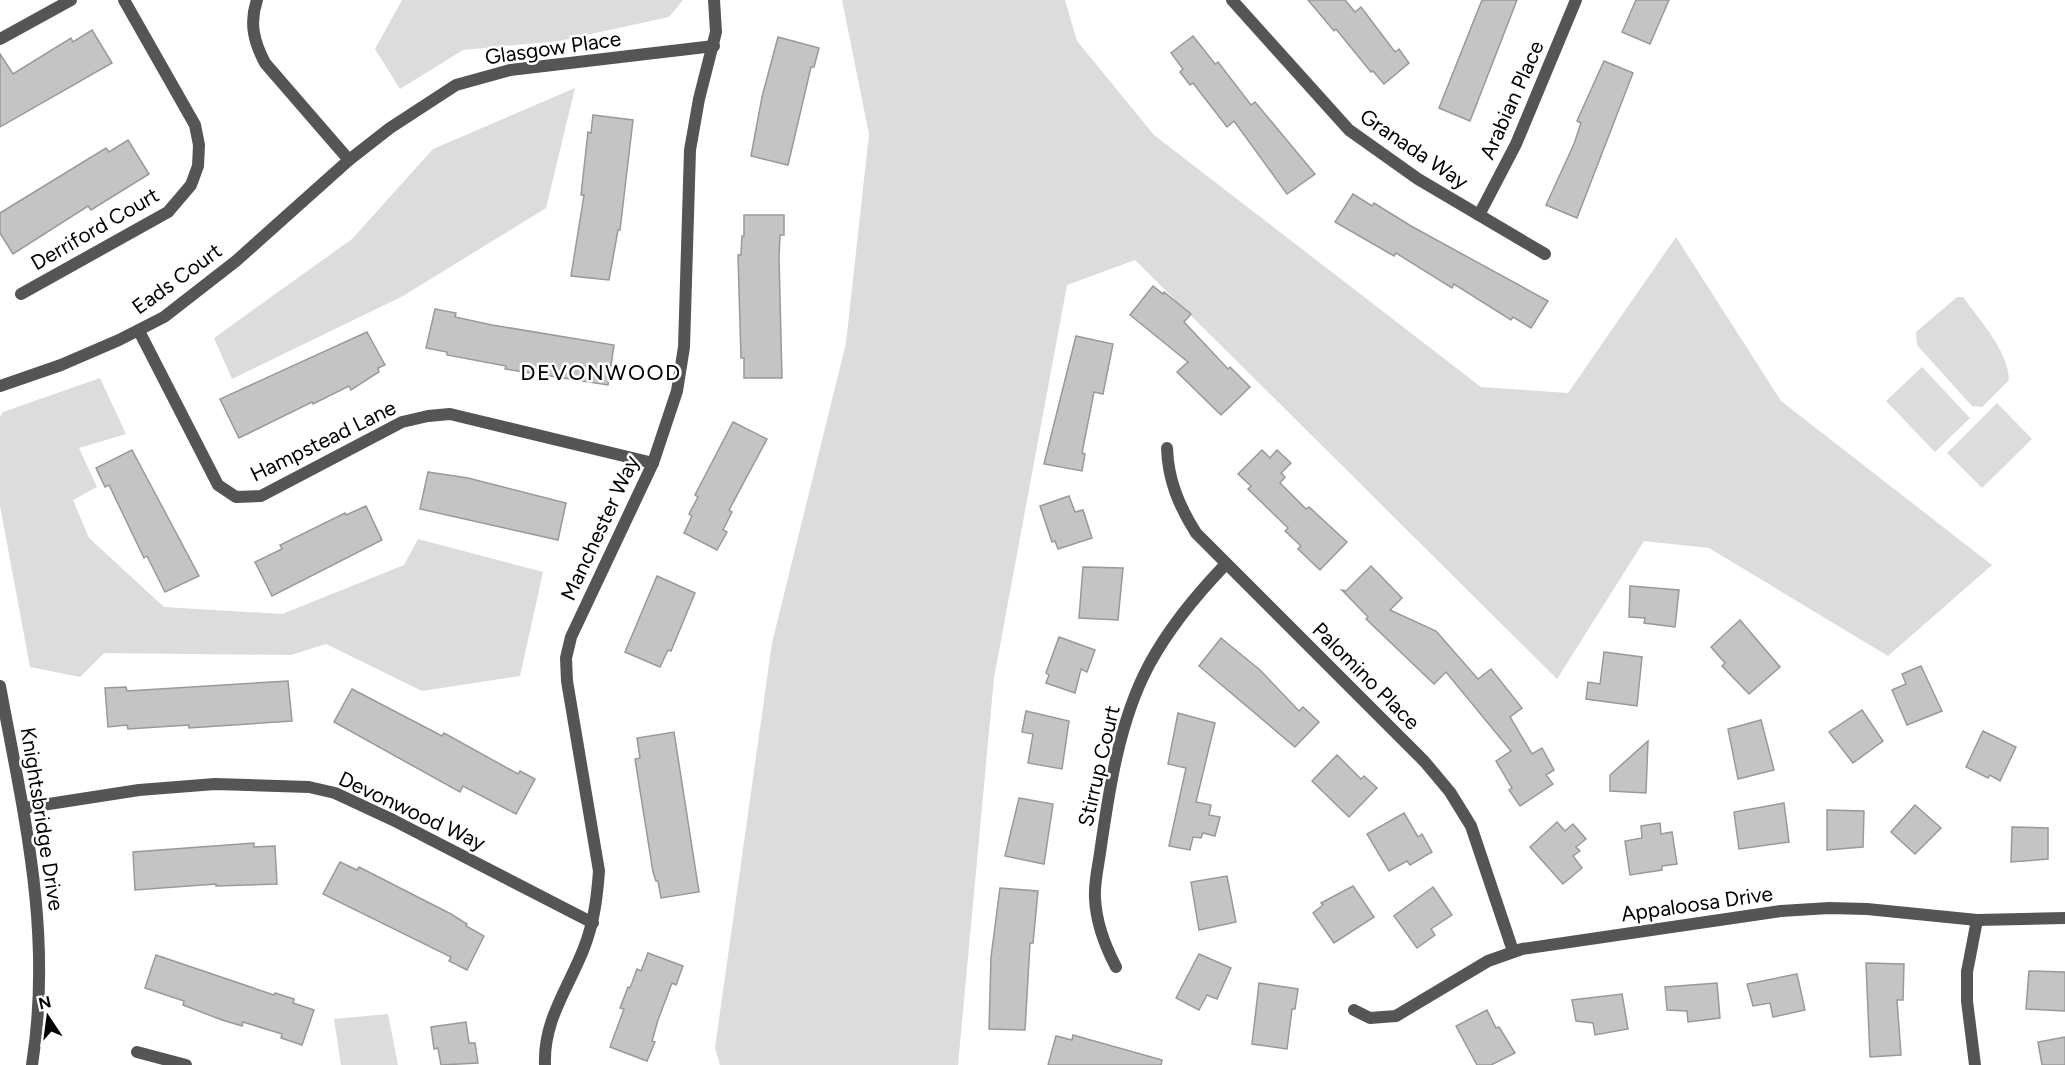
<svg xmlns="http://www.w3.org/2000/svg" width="2065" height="1065" font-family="Figtree,sans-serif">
  <rect width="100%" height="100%" fill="#fff"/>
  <g fill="#dcdcdc">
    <path d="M 402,0 L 683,0 L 669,17 L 559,41 L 463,50 L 400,89 L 375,49 Z"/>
    <path d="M 842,0 L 1065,0 L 1077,41 L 1154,135 L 1481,387 L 1568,393 L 1676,237 L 1781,401 L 1992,565 L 1888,656 L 1709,548 L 1644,541 L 1557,679 L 1135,260 L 1067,285 L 994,678 L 958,1065 L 720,1065 L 715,1048 L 772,643 L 846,343 L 869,134 Z"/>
    <path d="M 575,88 L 546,208 L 403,296 L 232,379 L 214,338 L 352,239 L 433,149 Z"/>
    <path d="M 1957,297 L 1963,297 C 1980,321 2008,350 2009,380 L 1982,407 L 1972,406 L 1917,345 L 1916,332 Z"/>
    <path d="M 1922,367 L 1970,418 L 1935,452 L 1886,401 Z"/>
    <path d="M 100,378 L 126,434 L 79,448 L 97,487 L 73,500 L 89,538 L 164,607 L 282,614 L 404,565 L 418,539 L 543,572 L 520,676 L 422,691 L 326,644 L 291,655 L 104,653 L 80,677 L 30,667 L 0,506 L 0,417 L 3,412 Z"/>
    <path d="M 1997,403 L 2032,439 L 1982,488 L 1947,453 Z"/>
    <path d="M 388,1014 L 398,1065 L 341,1065 L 334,1019 Z"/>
  </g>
  <g fill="#c4c4c4" stroke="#999" stroke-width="1.5">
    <path d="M 1308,0 L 1345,0 L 1355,12 L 1361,7 L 1395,52 L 1399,49 L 1409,63 L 1384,84 L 1373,71 L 1371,72 L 1336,29 L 1334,31 Z"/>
    <path d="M 1482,0 L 1517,0 L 1470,121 L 1439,108 Z"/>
    <path d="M 1636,0 L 1669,0 L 1650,44 L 1622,32 Z"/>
    <path d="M 92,30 L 112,63 L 0,127 L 0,54 L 13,74 L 71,38 L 73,42 Z"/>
    <path d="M 1193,36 L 1215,64 L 1218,62 L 1251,105 L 1255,102 L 1315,174 L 1287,194 L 1234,121 L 1227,127 L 1193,83 L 1190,85 L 1180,72 L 1183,69 L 1171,53 Z"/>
    <path d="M 778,37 L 819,48 L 814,67 L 811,67 L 788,165 L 751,156 L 762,97 Z"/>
    <path d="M 1604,61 L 1633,73 L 1577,218 L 1546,205 L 1574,144 L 1581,123 L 1577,121 Z"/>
    <path d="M 593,115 L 633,120 L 620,230 L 618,230 L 609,280 L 571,276 L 584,195 L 581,195 L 588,132 L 591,133 Z"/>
    <path d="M 128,140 L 149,174 L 91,210 L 88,206 L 13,254 L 0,233 L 0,213 L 106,148 L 109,152 Z"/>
    <path d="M 1353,194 L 1372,206 L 1374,203 L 1411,226 L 1548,301 L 1531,328 L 1513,317 L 1511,320 L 1454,284 L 1452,288 L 1396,253 L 1394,256 L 1335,222 Z"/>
    <path d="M 744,215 L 784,215 L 784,235 L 780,235 L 779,257 L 782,378 L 744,378 L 744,358 L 741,358 L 738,255 L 741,255 L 742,236 L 744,236 Z"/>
    <path d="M 1153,286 L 1163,294 L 1164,292 L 1191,314 L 1184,322 L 1228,369 L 1230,367 L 1250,387 L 1221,415 L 1177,372 L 1188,362 L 1130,315 Z"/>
    <path d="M 435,309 L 456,313 L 455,317 L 492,325 L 614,345 L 608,385 L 505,369 L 506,366 L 447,355 L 447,352 L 426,348 Z"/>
    <path d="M 367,332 L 385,365 L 378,368 L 379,372 L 351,390 L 349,386 L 313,404 L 312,402 L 239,438 L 220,399 Z"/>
    <path d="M 1076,336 L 1113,344 L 1103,394 L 1094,392 L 1082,453 L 1085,454 L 1082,471 L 1044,464 Z"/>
    <path d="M 733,422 L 767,439 L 729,510 L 732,512 L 723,530 L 727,532 L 717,550 L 684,533 L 692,516 L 689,514 L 698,497 L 695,495 Z"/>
    <path d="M 132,450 L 199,576 L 165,592 L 147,556 L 144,558 L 109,485 L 105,487 L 96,468 Z"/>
    <path d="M 1262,450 L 1270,458 L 1277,450 L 1291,463 L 1281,473 L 1285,477 L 1280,483 L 1306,509 L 1309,507 L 1347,542 L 1320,570 L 1298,549 L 1301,546 L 1285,531 L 1288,528 L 1248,489 L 1251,486 L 1238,474 Z"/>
    <path d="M 428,472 L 468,478 L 566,503 L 558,540 L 420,509 Z"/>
    <path d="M 1069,496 L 1075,512 L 1083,510 L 1092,538 L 1058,549 L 1055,541 L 1052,542 L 1040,506 Z"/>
    <path d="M 366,506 L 382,540 L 272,596 L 255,562 L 282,549 L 280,545 L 345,513 L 346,515 Z"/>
    <path d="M 1371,566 L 1402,598 L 1390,610 L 1436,631 L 1478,679 L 1491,669 L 1522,708 L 1510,717 L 1532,754 L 1542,748 L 1554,770 L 1546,775 L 1553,784 L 1520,806 L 1509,790 L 1512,788 L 1496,761 L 1511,751 L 1446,672 L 1434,684 L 1366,619 L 1368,617 L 1342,590 L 1346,591 Z"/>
    <path d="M 1083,567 L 1123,568 L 1118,620 L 1079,618 Z"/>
    <path d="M 657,576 L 695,593 L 671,651 L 668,650 L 660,667 L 625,652 Z"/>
    <path d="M 1630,586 L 1679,590 L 1675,627 L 1644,623 L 1645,618 L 1629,617 Z"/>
    <path d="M 1740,620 L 1780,667 L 1749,694 L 1722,666 L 1725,663 L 1711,647 Z"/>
    <path d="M 1059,637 L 1095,650 L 1087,672 L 1081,669 L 1075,693 L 1046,683 L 1049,675 L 1046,673 Z"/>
    <path d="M 1221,638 L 1260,670 L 1299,711 L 1303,707 L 1319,722 L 1295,747 L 1199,666 Z"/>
    <path d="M 1604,652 L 1642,657 L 1637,706 L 1586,699 L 1588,682 L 1600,684 Z"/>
    <path d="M 1921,666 L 1942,711 L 1907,725 L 1892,690 L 1906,684 L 1902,674 Z"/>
    <path d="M 288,681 L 292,721 L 189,728 L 189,725 L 128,729 L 127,725 L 108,727 L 105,688 L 126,687 L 127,691 Z"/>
    <path d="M 352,689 L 442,736 L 444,733 L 518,774 L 520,771 L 535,779 L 516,814 L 463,786 L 460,792 L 334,722 Z"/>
    <path d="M 1862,710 L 1883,741 L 1853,763 L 1829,732 Z"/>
    <path d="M 1026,711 L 1069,721 L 1062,769 L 1028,763 L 1033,734 L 1022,732 Z"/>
    <path d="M 1178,713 L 1215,723 L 1196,802 L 1211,805 L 1209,815 L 1220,817 L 1215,836 L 1203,833 L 1201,838 L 1193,837 L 1190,850 L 1169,846 L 1186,768 L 1168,764 Z"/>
    <path d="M 1761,720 L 1774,770 L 1738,779 L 1728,729 Z"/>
    <path d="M 1983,731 L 2016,747 L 2000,781 L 1990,775 L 1988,778 L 1966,767 Z"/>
    <path d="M 674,732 L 699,892 L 661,898 L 658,881 L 656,881 L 653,872 L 635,759 L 640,758 L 637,738 Z"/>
    <path d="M 1648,741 L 1646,793 L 1610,791 L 1610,775 Z"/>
    <path d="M 1337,755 L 1361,779 L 1364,776 L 1377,788 L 1349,817 L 1312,781 Z"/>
    <path d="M 1019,798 L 1053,804 L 1044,864 L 1005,856 Z"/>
    <path d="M 1784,803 L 1789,842 L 1739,849 L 1734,812 Z"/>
    <path d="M 1915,805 L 1941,828 L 1915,854 L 1891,832 Z"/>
    <path d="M 1827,810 L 1864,811 L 1863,847 L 1827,850 Z"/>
    <path d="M 1404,813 L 1418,837 L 1422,834 L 1432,852 L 1410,865 L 1407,861 L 1389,871 L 1367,834 Z"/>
    <path d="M 1557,822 L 1565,831 L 1573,824 L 1586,839 L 1576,847 L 1580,851 L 1573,856 L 1582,868 L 1563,884 L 1530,847 Z"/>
    <path d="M 1660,823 L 1661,834 L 1672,832 L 1677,864 L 1662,866 L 1662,870 L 1630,875 L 1625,841 L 1642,838 L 1641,826 Z"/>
    <path d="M 2012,827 L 2048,828 L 2048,859 L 2011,862 Z"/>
    <path d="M 254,843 L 254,847 L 275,846 L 277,884 L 216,886 L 216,884 L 135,890 L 133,852 Z"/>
    <path d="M 340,862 L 357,870 L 359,867 L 451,914 L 467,924 L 466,926 L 484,936 L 467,970 L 449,961 L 451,957 L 323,894 Z"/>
    <path d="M 1227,876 L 1236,922 L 1199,930 L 1191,882 Z"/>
    <path d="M 1353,886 L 1374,917 L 1334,943 L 1313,913 L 1323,905 L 1321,903 Z"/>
    <path d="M 1433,887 L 1452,915 L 1431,929 L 1435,935 L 1417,948 L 1394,916 Z"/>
    <path d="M 1000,888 L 1038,891 L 1033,943 L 1030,943 L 1025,1030 L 989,1029 L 991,957 Z"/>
    <path d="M 648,953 L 683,966 L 676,985 L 672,983 L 658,1020 L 652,1041 L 655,1042 L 647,1061 L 610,1047 L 624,1009 L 620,1008 L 628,987 L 630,988 L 637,969 L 641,971 Z"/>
    <path d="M 1199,954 L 1231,968 L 1217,999 L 1207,995 L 1199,1010 L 1176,998 Z"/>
    <path d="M 156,955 L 274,995 L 275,993 L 294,999 L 293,1003 L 314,1010 L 302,1045 L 281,1038 L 282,1034 L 243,1022 L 242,1026 L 222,1020 L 183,1005 L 184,1001 L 145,988 Z"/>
    <path d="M 1866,963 L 1904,964 L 1903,1000 L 1897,1000 L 1901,1055 L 1870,1057 Z"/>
    <path d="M 2029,971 L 2065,972 L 2065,1011 L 2026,1009 Z"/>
    <path d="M 1797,974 L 1805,1010 L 1773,1017 L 1770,1003 L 1753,1006 L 1747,984 Z"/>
    <path d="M 1259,983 L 1298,989 L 1295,1009 L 1292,1009 L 1287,1049 L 1252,1044 Z"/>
    <path d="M 1717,983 L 1720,1018 L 1688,1022 L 1687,1011 L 1667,1010 L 1665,987 Z"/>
    <path d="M 1622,994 L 1628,1029 L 1595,1035 L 1593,1023 L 1576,1021 L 1572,1000 Z"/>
    <path d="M 1487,1010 L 1496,1028 L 1499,1027 L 1515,1053 L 1491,1065 L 1477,1065 L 1456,1026 Z"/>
    <path d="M 466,1022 L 469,1043 L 475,1043 L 478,1063 L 441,1065 L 438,1048 L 434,1049 L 431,1027 Z"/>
    <path d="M 1073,1035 L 1162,1060 L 1161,1065 L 1048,1065 L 1056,1036 L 1072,1040 Z"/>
    <path d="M 2065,1037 L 2065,1065 L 2042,1065 L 2038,1042 Z"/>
  </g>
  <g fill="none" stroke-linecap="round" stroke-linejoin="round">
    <g stroke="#555" stroke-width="12">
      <path d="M 257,0 C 249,23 254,42 265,63 L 349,160"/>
      <path d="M 1232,0 L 1349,130 L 1418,179 L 1545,254"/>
      <path d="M 0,39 L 71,0"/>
      <path d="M 1479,215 L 1516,144 L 1576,0"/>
      <path d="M 21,294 L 168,212 L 191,185 L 198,166 L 199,145 L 195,125 L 124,0"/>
      <path d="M 139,331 L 218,485 L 236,497 L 261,496 L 402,422 L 428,416 L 450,414 L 653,463"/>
      <path d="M 0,386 L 61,365 L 119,340 L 164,317 L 236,261 L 349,160 L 390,128 L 456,85 L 510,70 L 714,46"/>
      <path d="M 1167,448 C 1168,480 1179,506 1196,533 L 1424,761 L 1450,792 L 1471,826 L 1513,951"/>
      <path d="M 0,686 C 24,816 53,932 32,1065"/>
      <path d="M 23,808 L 139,790 L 215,784 L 309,787 L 335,793 L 393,820 L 593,923"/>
      <path d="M 1116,967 C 1105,946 1096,922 1095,898 C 1094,884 1098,867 1100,853 C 1109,790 1119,721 1149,665 C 1170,626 1196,595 1226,564"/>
      <path d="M 1354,1010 L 1370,1018 L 1396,1016 L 1488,961 L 1522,949 L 1781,911 L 1829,908 L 1867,909 L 1977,920 L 2065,918"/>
      <path d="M 137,1052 L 186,1065"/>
      <path d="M 545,1065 C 543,1020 569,987 584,948 C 594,922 597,898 599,871 L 567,681 L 566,658 L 571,637 L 653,463 L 677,391 L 684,347 L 690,150 L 699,99 L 716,32 L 714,0"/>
      <path d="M 1975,1065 L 1967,1001 L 1967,972 L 1977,920"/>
    </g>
  </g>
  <g text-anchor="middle" stroke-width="5" stroke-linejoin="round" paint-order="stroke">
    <g font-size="21" fill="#000" stroke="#fff">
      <text transform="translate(553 48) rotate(-8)" y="7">Glasgow Place</text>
      <text transform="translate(1512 100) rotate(-66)" y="7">Arabian Place</text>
      <text transform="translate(1414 149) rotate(34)" y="7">Granada Way</text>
      <text transform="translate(95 229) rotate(-30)" y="7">Derriford Court</text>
      <text transform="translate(177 279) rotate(-36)" y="7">Eads Court</text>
      <text transform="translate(323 441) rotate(-26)" y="7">Hampstead Lane</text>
      <text transform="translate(600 528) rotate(-65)" y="7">Manchester Way</text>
      <text transform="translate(1366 676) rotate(45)" y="7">Palomino Place</text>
      <text transform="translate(1099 766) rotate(-77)" y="7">Stirrup Court</text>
      <text transform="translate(412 811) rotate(25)" y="7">Devonwood Way</text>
      <text transform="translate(42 819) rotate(81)" y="7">Knightsbridge Drive</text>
      <text transform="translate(1697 904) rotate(-8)" y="7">Appaloosa Drive</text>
    </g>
    <g font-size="22" letter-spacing="1.5" fill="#000" stroke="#fff">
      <text x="601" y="380">DEVONWOOD</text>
    </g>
  </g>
  <g transform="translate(48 1017) rotate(347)" stroke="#ffffff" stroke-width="4.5" paint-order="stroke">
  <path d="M0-4.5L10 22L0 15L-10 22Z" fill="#000000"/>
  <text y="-9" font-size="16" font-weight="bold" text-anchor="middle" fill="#000000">N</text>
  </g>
</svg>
